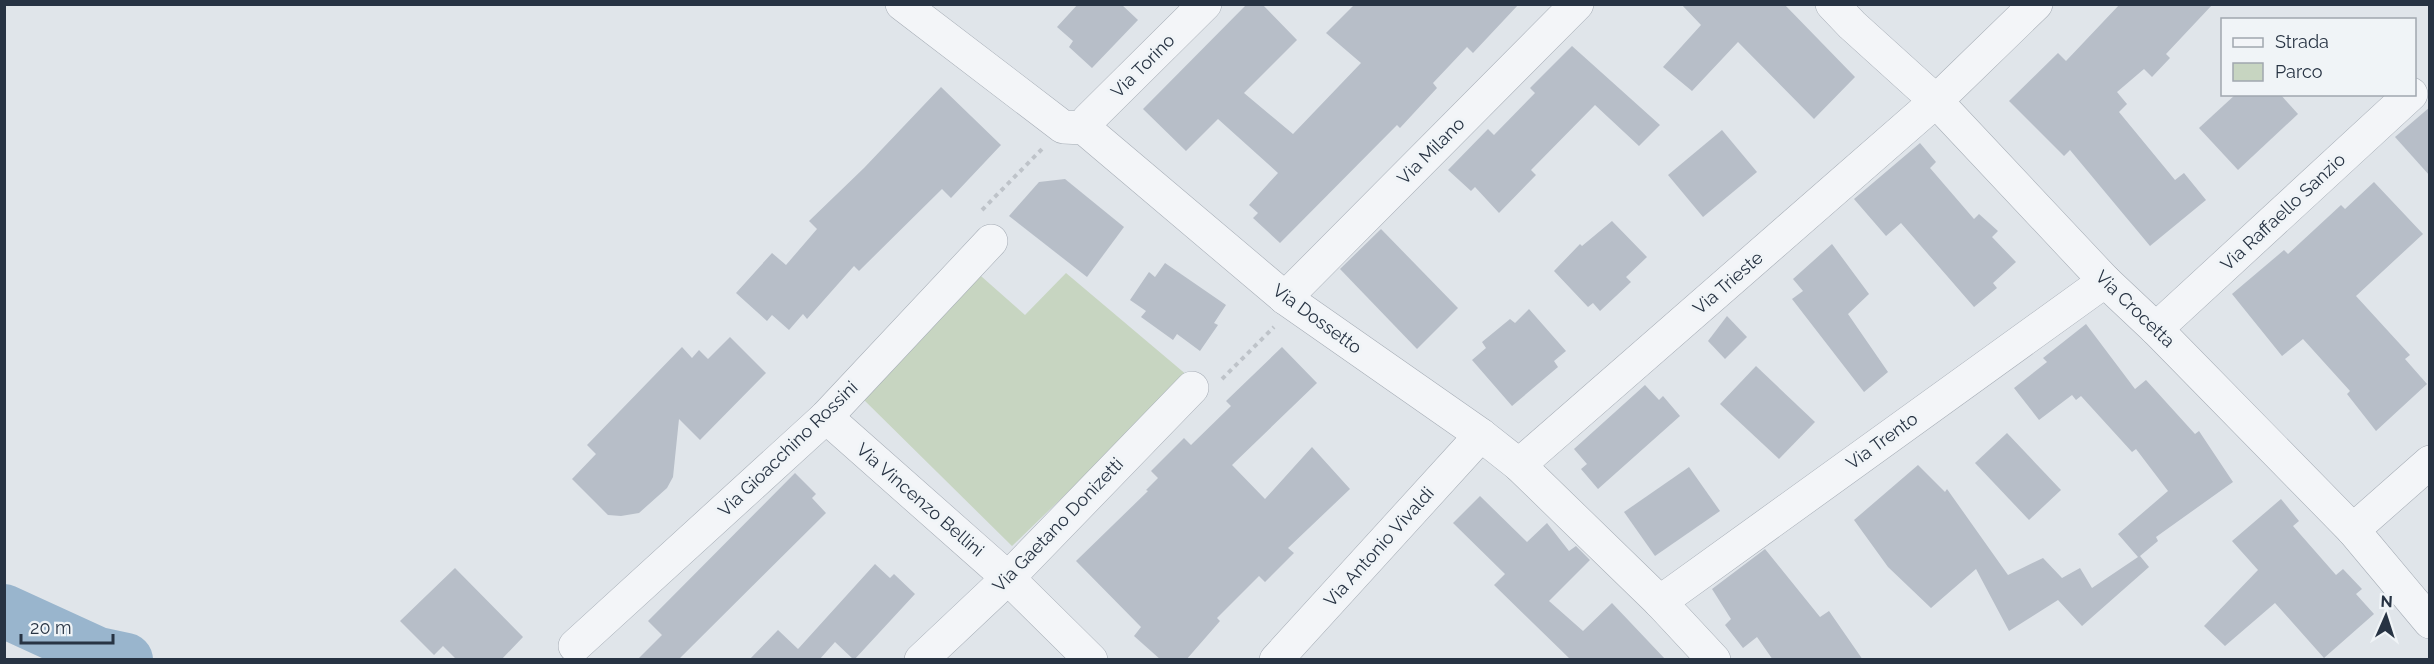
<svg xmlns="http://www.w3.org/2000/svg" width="2434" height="664" font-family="Raleway,sans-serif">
  <rect width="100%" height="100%" fill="#e0e5ea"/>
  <path fill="#c7d5c1" d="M 973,269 L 1025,315 L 1066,273 L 1188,376 L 1012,546 L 862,398 Z"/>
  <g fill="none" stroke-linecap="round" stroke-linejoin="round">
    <path stroke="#99b5cd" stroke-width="54" d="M 4,611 L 98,654 L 126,660"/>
  </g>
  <g fill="#b7bec8">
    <path d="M 1078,4 L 1121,4 L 1138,20 L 1092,68 L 1069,47 L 1073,41 L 1057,27 Z"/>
    <path d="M 1247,4 L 1262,4 L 1297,40 L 1244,93 L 1293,134 L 1361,63 L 1326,33 L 1355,4 L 1519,4 L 1473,53 L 1467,47 L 1433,83 L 1437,88 L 1400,128 L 1397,125 L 1280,243 L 1253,218 L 1258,213 L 1249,205 L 1278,173 L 1218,119 L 1186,151 L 1143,109 Z"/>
    <path d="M 1681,4 L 1784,4 L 1855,77 L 1814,119 L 1738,42 L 1692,91 L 1663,67 L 1701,25 Z"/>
    <path d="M 2120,4 L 2213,4 L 2166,54 L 2170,58 L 2152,77 L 2144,69 L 2117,92 L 2127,104 L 2119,112 L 2175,180 L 2184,173 L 2206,200 L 2150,246 L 2070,150 L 2064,156 L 2009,101 L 2058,53 L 2066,61 Z"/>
    <path d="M 1572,46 L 1660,125 L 1639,146 L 1595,105 L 1531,170 L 1536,175 L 1499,213 L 1475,187 L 1471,191 L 1448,170 L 1488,129 L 1494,135 L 1535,93 L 1530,88 Z"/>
    <path d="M 941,87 L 1001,145 L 951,198 L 942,189 L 859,271 L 854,266 L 807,319 L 803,314 L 789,330 L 772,315 L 767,321 L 736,293 L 772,253 L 786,265 L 817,229 L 809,221 L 864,168 Z"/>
    <path d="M 2236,94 L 2280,94 L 2298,114 L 2238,170 L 2199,128 Z"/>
    <path d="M 2430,107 L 2430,176 L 2395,137 Z"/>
    <path d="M 1722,130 L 1757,172 L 1703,217 L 1668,175 Z"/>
    <path d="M 1920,143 L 1936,162 L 1930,168 L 1974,219 L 1979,214 L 1998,231 L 1992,237 L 2016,262 L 1993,283 L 1997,288 L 1974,307 L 1901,223 L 1886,236 L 1854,199 Z"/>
    <path d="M 1065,179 L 1124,227 L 1087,277 L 1009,216 L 1039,182 Z"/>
    <path d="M 2374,182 L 2423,234 L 2356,296 L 2410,355 L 2405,359 L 2427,384 L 2376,431 L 2347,394 L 2350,391 L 2303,339 L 2282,356 L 2232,294 L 2284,250 L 2288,254 L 2341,205 L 2345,209 Z"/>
    <path d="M 1612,221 L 1647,257 L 1626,277 L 1631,282 L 1600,311 L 1593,303 L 1588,307 L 1554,271 L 1580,244 L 1582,246 Z"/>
    <path d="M 1381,229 L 1458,308 L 1417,349 L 1340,269 Z"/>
    <path d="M 1832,244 L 1869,294 L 1848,314 L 1888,372 L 1864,392 L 1792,299 L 1803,291 L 1793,279 Z"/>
    <path d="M 1165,263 L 1226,305 L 1214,323 L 1218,325 L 1200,351 L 1177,334 L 1173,340 L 1141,317 L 1146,311 L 1130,300 L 1149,272 L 1155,277 Z"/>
    <path d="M 1529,309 L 1566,351 L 1554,361 L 1558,367 L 1512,406 L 1472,360 L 1486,348 L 1482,342 L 1510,319 L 1515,323 Z"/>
    <path d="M 1727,316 L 1747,337 L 1725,359 L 1708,341 Z"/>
    <path d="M 2086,324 L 2135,389 L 2146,380 L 2195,434 L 2199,431 L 2233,482 L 2156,537 L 2158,541 L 2140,556 L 2149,567 L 2082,626 L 2058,600 L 2009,631 L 1976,569 L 1931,608 L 1888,567 L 1854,520 L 1918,465 L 1945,492 L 1947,489 L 2008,575 L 2043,558 L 2062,578 L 2080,568 L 2092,588 L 2138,557 L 2118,534 L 2168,491 L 2136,449 L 2132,452 L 2081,396 L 2076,400 L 2072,395 L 2039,420 L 2014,388 L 2047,362 L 2043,358 Z"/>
    <path d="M 730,337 L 766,373 L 700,440 L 679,419 L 673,477 L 667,488 L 639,513 L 621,516 L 608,515 L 572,479 L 596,454 L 587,445 L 682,347 L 692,358 L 699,350 L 708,359 Z"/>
    <path d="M 1282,347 L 1317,383 L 1232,465 L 1265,499 L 1312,447 L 1350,489 L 1288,548 L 1294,553 L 1265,582 L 1259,576 L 1217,618 L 1220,621 L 1186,660 L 1161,660 L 1134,636 L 1141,627 L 1076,561 L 1148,491 L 1146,490 L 1158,478 L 1151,471 L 1184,438 L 1191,445 L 1231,406 L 1226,401 Z"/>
    <path d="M 1756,366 L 1815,422 L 1779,459 L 1720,404 Z"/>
    <path d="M 1645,385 L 1659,400 L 1663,396 L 1680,416 L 1598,489 L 1581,469 L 1587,464 L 1574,449 Z"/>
    <path d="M 2007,433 L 2061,490 L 2029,520 L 1975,463 Z"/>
    <path d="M 1689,467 L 1720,511 L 1655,556 L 1624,512 Z"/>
    <path d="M 795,473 L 816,494 L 812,498 L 826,513 L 678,660 L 637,660 L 662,635 L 648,621 Z"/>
    <path d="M 1480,496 L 1527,542 L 1547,523 L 1569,551 L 1576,546 L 1590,560 L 1549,601 L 1583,631 L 1612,603 L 1666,660 L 1571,660 L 1494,585 L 1505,574 L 1453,523 Z"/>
    <path d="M 2281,499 L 2299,521 L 2293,526 L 2336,575 L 2343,569 L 2362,589 L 2356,594 L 2374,614 L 2324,658 L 2275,603 L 2225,646 L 2204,626 L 2258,570 L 2232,541 Z"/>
    <path d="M 1765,549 L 1820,617 L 1829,611 L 1863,660 L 1773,660 L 1757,637 L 1743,648 L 1725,625 L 1731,619 L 1712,589 Z"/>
    <path d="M 875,564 L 890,578 L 894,574 L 915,594 L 854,660 L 835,642 L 819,660 L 749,660 L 778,630 L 798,649 Z"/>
    <path d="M 455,568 L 523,637 L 501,660 L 457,660 L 443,646 L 434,655 L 400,621 Z"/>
  </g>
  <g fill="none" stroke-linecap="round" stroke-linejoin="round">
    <g stroke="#a5acb5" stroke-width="34">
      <g id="minor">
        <path d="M 902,4 L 1063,127 L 1084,128 L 1285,298 L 1481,435 L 1519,465 L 1660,602 L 1714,660"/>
        <path d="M 1832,4 L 1852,25 L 1936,101 L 2105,281 L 2156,329 L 2353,530 L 2430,622"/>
        <path d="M 1084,128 L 1088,120 L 1205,4"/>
        <path d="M 1285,298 L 1577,4"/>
        <path d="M 2156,329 L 2411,94"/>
        <path d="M 826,417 L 1008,578 L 1091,660"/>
        <path d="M 1519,465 L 1936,101 L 2036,4"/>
        <path d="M 2353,530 L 2430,462"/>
        <path d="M 1660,602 L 2105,281"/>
        <path d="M 575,646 L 826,417 L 991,241"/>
        <path d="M 921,660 L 1008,578 L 1192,388"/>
        <path d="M 1276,660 L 1481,435"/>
      </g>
    </g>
    <g stroke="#bec3c9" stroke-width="4" stroke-dasharray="4.5 4.5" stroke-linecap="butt">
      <path d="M 982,210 L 1042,149"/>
      <path d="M 1222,379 L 1274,327"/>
    </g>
    <use href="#minor" stroke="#f3f5f8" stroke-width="33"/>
  </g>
  <g text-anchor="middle" stroke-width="6" stroke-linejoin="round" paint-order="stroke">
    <g font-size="18" fill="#273343" stroke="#f0f4f7">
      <text transform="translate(1143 66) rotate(-45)" y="6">Via Torino</text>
      <text transform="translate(1431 151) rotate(-45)" y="6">Via Milano</text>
      <text transform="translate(2283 212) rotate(-43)" y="6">Via Raffaello Sanzio</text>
      <text transform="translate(1728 283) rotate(-41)" y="6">Via Trieste</text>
      <text transform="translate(2135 309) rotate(44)" y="6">Via Crocetta</text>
      <text transform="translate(1317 319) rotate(36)" y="6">Via Dossetto</text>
      <text transform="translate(1882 441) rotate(-36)" y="6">Via Trento</text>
      <text transform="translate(788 449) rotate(-44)" y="6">Via Gioacchino Rossini</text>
      <text transform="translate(920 500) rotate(41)" y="6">Via Vincenzo Bellini</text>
      <text transform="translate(1058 525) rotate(-46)" y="6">Via Gaetano Donizetti</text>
      <text transform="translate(1379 547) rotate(-48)" y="6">Via Antonio Vivaldi</text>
    </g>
  </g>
  <rect width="2434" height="664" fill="none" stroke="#273343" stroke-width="12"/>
  <rect x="2221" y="18" width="195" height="78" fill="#f0f4f7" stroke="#a0a7af" stroke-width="1.5"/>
  <rect x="2233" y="38" width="30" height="9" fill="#f3f5f8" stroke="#a0a7af" stroke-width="1.5"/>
  <text x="2275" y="48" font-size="18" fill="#273343">Strada</text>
  <rect x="2233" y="63" width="30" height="18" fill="#c7d5c1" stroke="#a0a7af" stroke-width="1.5"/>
  <text x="2275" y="78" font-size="18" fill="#273343">Parco</text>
  <g transform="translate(2386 616) rotate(3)" stroke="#f0f4f7" stroke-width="4.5" paint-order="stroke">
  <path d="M0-4.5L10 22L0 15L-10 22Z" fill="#273343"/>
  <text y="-9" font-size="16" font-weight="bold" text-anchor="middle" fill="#273343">N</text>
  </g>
  <path d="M21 634v9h92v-9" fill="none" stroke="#273343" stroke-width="3"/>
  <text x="30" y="634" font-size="18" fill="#273343" stroke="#f0f4f7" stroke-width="4.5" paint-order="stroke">20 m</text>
</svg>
